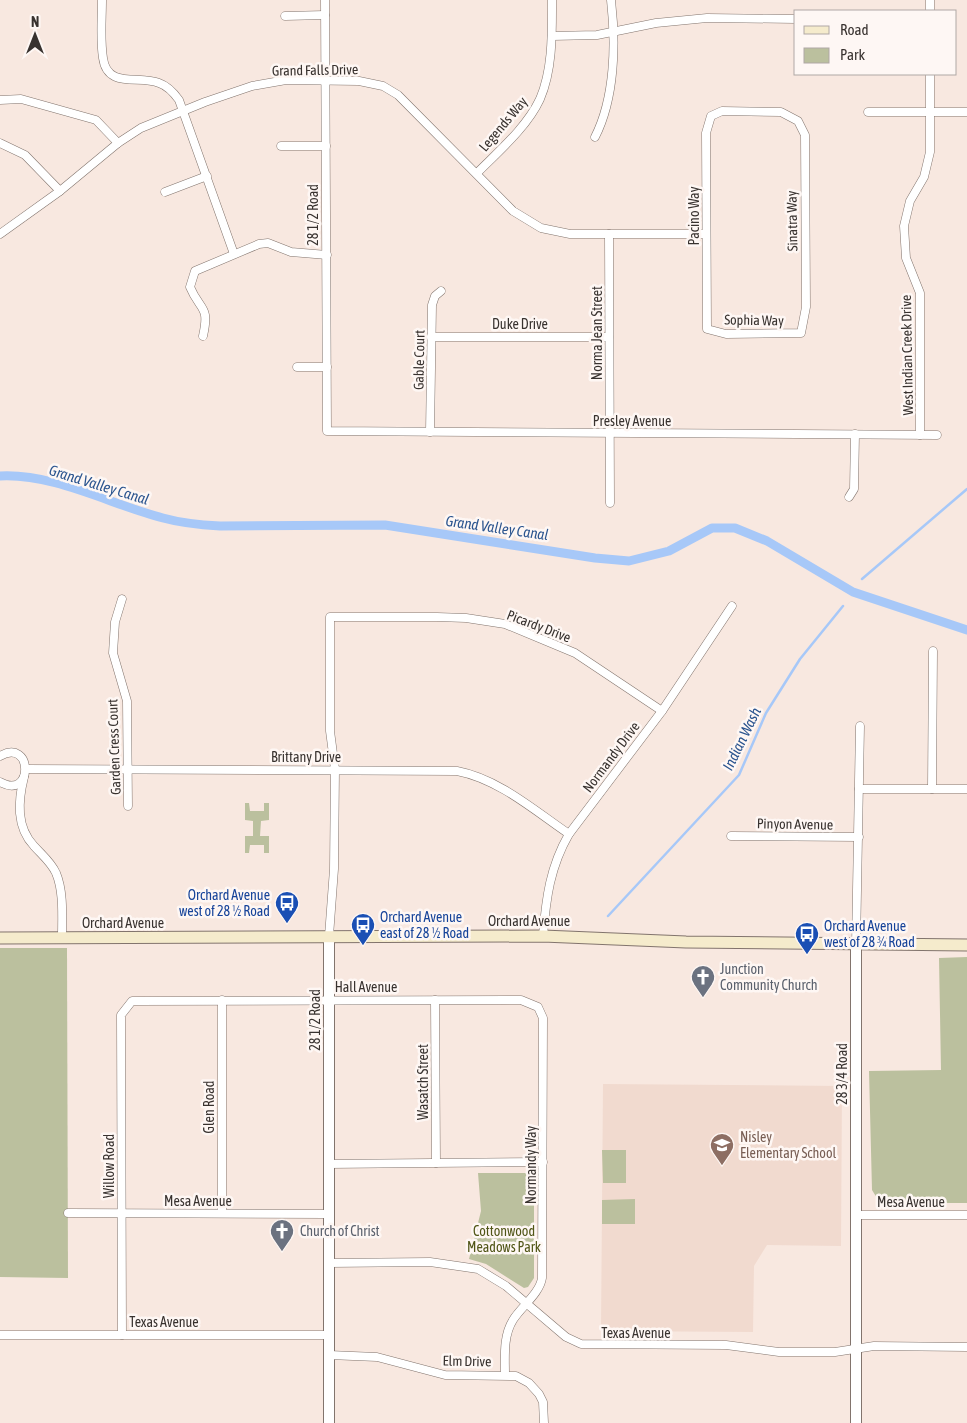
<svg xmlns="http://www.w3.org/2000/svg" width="967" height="1423" font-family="'Asap Condensed',sans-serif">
  <rect width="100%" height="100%" fill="#f8e8e0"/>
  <path fill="#f1dacf" d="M 603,1084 L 842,1086 L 841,1246 L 767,1245 L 754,1266 L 753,1332 L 601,1331 Z"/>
  <g fill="#bbc09e">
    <path d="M 245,803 L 249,803 L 250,811 L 264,811 L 264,803 L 269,803 L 269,820 L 261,821 L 260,836 L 269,836 L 269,853 L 264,853 L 264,845 L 250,845 L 249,853 L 245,853 L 245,836 L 253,836 L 253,821 L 245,820 Z"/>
    <path d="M 0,948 L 67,948 L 68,1278 L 0,1277 Z"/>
    <path d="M 967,957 L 967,1203 L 880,1203 L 872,1190 L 869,1071 L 941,1070 L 939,958 Z"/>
    <path d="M 602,1150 L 626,1150 L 626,1183 L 603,1183 Z"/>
    <path d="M 478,1173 L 530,1173 L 534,1175 L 534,1278 L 528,1287 L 524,1288 L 486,1264 L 469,1259 L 481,1211 Z"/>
    <path d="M 635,1199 L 635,1224 L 602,1224 L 602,1200 Z"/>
  </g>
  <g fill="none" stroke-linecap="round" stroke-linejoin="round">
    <g stroke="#a7c8f8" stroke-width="2.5">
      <path d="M 862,579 L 967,489"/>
      <path d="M 608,916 L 739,775 L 766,713 L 800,659 L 843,606"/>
    </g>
    <path stroke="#a7c8f8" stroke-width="9" d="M 0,476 C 54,473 112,505 163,518 C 181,523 201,525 220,526 L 385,525 L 595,558 L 629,561 L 669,551 L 712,528 L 735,528 L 767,541 L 853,592 L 967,630"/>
    <g stroke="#82746d" stroke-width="9">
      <g id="minor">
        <path d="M 102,0 C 102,19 100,39 103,58 C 107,89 139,75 159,83 C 168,86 174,93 179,100 L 234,254"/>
        <path d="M 325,0 L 327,431 L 937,435"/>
        <path d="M 930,0 L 930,11"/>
        <path d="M 285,16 L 325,15"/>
        <path d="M 552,36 L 597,35 L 656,23 L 707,18 L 796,19"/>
        <path d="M 0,100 L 21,99 L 96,120 L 118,143"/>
        <path d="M 722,111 L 781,112 L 798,121 L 805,135 L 806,307 L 801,333 L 726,334 L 707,329 L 706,133 L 711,116 Z"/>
        <path d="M 868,112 L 967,112"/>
        <path d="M 595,137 C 615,98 616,43 611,0"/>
        <path d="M 0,143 L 25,155 L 60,191"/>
        <path d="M 281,146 L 326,146"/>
        <path d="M 477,173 C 499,151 527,127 540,99 C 553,69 552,32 552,0"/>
        <path d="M 165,192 L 207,176"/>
        <path d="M 0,234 L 60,191 L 118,143 L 141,128 L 205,102 L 252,86 L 286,80 L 359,81 L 383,86 L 398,95 L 513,211 L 541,228 L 570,234 L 706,234"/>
        <path d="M 609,234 L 610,503"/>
        <path d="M 203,336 C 210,305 200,311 190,287 L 195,271 L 259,244 L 268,243 L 291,252 L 327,255"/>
        <path d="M 431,337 L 609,337"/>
        <path d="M 297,367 L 327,367"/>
        <path d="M 430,432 L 432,305 L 435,296 L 441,291"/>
        <path d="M 920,435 L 920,293 L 906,258 L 904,226 L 910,201 L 924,177 L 930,152 L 930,74"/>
        <path d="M 849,497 L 854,489 L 855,434"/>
        <path d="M 122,599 L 115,622 L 113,653 L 127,701 L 128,806"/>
        <path d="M 0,756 C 33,737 34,801 0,782"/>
        <path d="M 26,769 L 457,771 C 499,779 535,811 569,834"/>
        <path d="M 24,777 C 18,801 16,827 34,846 C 42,855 51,862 56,873 C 64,892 62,917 62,938"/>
        <path d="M 859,789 L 967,789"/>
        <path d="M 932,789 L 933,651"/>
        <path d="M 731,836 L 859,837"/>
        <path d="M 329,936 L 334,869 L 335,769 L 330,731 L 330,617 L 437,617 L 466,618 L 505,624 L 575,653 L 662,711"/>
        <path d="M 543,936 C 546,898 550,867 569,834 L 662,711 L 732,606"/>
        <path d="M 856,945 L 860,726"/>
        <path d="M 222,1000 L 222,1213"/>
        <path d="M 435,1000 L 436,1163"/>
        <path d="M 328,1164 L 543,1162"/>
        <path d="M 68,1213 L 329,1214"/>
        <path d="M 855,1215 L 967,1215"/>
        <path d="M 329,1263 L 430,1262 L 478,1269 L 506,1286 L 566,1337 L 581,1344 L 726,1345 L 779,1352 L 835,1352 L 874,1346 L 967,1347"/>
        <path d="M 0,1335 L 329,1335"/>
        <path d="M 122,1335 L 121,1015 L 132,1001 L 521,1000 L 538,1007 L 543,1018 L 542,1278 C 540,1293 521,1307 513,1320 C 503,1336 505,1356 505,1374"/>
        <path d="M 329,1355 L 377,1357 L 445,1375 L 516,1376 L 529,1383 L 539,1394 L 543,1402 L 544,1423"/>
      </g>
    </g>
    <g stroke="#82746d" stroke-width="12">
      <g id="tertiary">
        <path d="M 856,945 L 856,1423"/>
        <path d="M 329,1423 L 329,936"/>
      </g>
    </g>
    <g stroke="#82746d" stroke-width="13">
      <path id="secondary" d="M 0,938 L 543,936 L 686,942 L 967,945"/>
    </g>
    <use href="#minor" stroke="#fff" stroke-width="8"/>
    <use href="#tertiary" stroke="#fff" stroke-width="10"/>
    <use href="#secondary" stroke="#f5ebcc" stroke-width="11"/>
  </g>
  <defs>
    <g id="bus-pin" transform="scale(1.25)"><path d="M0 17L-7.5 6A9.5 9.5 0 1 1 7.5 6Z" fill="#1a4fb4" stroke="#fef7f4"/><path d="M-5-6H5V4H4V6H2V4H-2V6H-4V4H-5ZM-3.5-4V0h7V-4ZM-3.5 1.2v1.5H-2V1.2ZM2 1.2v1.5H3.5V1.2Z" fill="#fff"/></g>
    <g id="church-pin" transform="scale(1.25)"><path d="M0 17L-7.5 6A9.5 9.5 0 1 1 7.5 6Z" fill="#6b7280" stroke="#fef7f4"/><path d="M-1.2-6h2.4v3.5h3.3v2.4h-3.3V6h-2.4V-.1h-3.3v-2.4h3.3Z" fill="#fff"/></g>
    <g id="school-pin" transform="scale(1.25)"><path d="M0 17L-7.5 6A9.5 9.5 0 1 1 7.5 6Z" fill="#8d6e63" stroke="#fef7f4"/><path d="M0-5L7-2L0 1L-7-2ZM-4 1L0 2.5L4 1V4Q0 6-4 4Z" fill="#fff"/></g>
  </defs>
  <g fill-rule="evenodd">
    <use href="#bus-pin" x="287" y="903"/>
    <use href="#bus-pin" x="363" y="925"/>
    <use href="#bus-pin" x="807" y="934"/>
    <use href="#church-pin" x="703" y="977"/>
    <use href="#school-pin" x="722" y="1145"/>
    <use href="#church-pin" x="282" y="1231"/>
  </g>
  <g text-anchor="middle" stroke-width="5" stroke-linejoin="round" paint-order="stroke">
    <g font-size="14" fill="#38322f" stroke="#fef7f4">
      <text transform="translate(315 70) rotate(-1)" y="5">Grand Falls Drive</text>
      <text transform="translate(503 124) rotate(-50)" y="5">Legends Way</text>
      <text transform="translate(313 215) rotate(-90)" y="5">28 1/2 Road</text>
      <text transform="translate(694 216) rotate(-90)" y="5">Pacino Way</text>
      <text transform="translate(792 221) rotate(-91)" y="5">Sinatra Way</text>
      <text transform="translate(754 320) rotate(1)" y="5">Sophia Way</text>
      <text x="520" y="329">Duke Drive</text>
      <text transform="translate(597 333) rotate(-90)" y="5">Norma Jean Street</text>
      <text transform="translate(907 355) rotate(-91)" y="5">West Indian Creek Drive</text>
      <text transform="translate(419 360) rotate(-89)" y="5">Gable Court</text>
      <text x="632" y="426">Presley Avenue</text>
      <text transform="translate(539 626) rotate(21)" y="5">Picardy Drive</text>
      <text transform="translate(114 747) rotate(-92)" y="5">Garden Cress Court</text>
      <text x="306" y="762">Brittany Drive</text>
      <text transform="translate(611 757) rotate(-53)" y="5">Normandy Drive</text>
      <text transform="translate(795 824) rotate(1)" y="5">Pinyon Avenue</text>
      <text x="529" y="926">Orchard Avenue</text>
      <text x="123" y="928">Orchard Avenue</text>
      <text x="366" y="992">Hall Avenue</text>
      <text transform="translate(315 1020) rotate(-90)" y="5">28 1/2 Road</text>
      <text transform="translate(842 1074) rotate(-90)" y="5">28 3/4 Road</text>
      <text transform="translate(423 1082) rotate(-90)" y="5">Wasatch Street</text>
      <text transform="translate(209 1107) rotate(-90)" y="5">Glen Road</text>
      <text transform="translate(531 1165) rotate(-90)" y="5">Normandy Way</text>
      <text transform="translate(109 1166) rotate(-90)" y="5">Willow Road</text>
      <text x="198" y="1206">Mesa Avenue</text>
      <text x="911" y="1207">Mesa Avenue</text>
      <text x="164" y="1327">Texas Avenue</text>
      <text x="636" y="1338">Texas Avenue</text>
      <text transform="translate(467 1361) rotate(1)" y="5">Elm Drive</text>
    </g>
    <g font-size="14" fill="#164399" stroke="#fef7f4" text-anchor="start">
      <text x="270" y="900" text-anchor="end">Orchard Avenue<tspan x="270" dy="16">west of 28 ½ Road</tspan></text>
      <text x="380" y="922">Orchard Avenue<tspan x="380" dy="16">east of 28 ½ Road</tspan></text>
      <text x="824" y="931">Orchard Avenue<tspan x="824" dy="16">west of 28 ¾ Road</tspan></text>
    </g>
    <g font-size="14" fill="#5b616d" stroke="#fef7f4" text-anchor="start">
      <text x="720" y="974">Junction<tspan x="720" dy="16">Community Church</tspan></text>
      <text x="300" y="1236">Church of Christ</text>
    </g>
    <g font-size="14" fill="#785e54" stroke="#fef7f4" text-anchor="start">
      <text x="740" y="1142">Nisley<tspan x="740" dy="16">Elementary School</tspan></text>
    </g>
    <g font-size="14" fill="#505516" stroke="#fef7f4">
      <text x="504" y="1236">Cottonwood<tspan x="504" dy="16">Meadows Park</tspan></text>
    </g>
    <g font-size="15" font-style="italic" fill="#2c558f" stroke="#fef7f4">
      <text transform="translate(99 485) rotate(17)" y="5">Grand Valley Canal</text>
      <text transform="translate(497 528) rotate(8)" y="5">Grand Valley Canal</text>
      <text transform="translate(742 739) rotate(-64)" y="5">Indian Wash</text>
    </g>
  </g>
  <rect x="794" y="10" width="162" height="65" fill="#fef7f4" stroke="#afa8a5"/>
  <rect x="804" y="26" width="25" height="8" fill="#f5ebcc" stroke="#afa8a5"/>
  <text x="840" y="35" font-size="15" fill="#38322f">Road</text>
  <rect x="804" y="48" width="25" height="15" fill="#bbc09e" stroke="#afa8a5"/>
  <text x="840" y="60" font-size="15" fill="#38322f">Park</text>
  <g transform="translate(35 35)" stroke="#fef7f4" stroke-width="4" paint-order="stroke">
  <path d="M0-4L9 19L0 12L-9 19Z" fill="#38322f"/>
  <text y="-8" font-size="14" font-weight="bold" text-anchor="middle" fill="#38322f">N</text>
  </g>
</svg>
